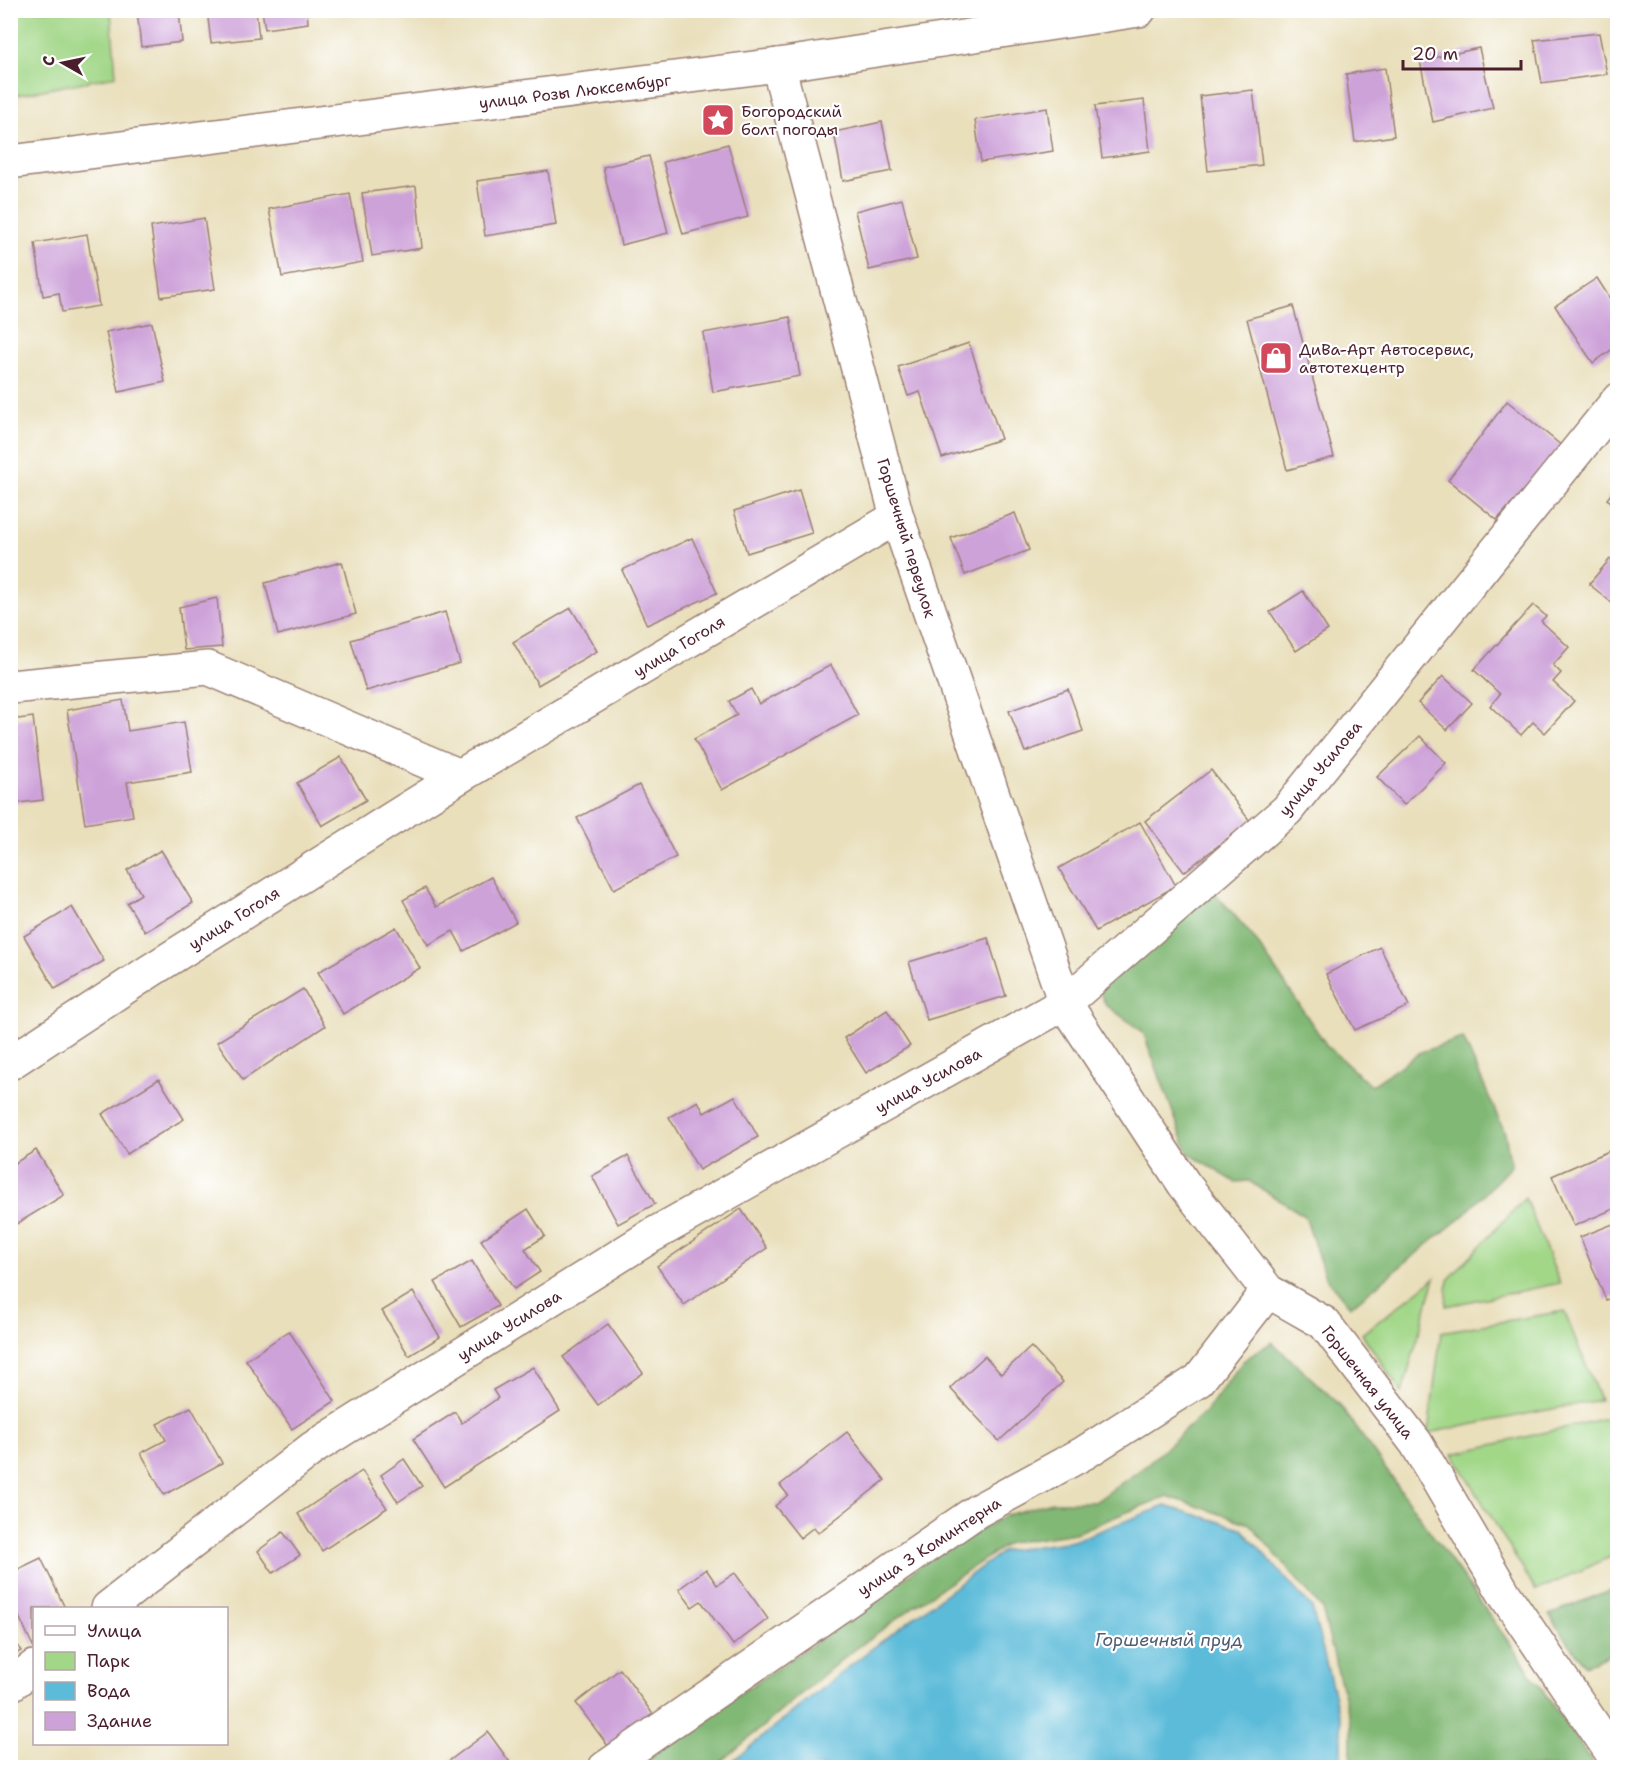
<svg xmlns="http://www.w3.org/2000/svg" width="1628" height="1778" font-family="'Shantell Sans',sans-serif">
  <rect width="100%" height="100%" fill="#fff"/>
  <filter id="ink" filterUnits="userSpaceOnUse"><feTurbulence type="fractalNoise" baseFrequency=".0167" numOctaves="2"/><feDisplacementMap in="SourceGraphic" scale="12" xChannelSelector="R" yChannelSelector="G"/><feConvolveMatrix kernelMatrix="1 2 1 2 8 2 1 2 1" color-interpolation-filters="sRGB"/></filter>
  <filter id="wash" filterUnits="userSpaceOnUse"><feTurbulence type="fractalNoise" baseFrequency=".008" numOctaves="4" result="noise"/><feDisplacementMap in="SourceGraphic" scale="24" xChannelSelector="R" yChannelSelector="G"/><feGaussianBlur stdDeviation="1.35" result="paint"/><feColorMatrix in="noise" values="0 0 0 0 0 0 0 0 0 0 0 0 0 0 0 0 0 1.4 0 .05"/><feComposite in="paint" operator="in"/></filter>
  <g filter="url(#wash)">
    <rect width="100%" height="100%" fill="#e9dfbb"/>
    <g fill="#a2d788" stroke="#767b5a" stroke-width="1.5">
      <path d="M 11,10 L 111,11 L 116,76 L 11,96 Z"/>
      <path d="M 1525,1198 L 1560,1283 L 1446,1306 L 1448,1280 Z"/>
      <path d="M 1435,1278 L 1402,1393 L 1362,1334 Z"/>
      <path d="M 1564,1311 L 1600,1400 L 1428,1433 L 1441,1332 Z"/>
      <path d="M 1611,1417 L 1617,1433 L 1617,1554 L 1536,1591 L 1453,1454 Z"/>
    </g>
    <g fill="#81b874" stroke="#666c50" stroke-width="1.5">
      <path d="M 1215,893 L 1254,938 L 1327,1046 L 1371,1086 L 1421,1052 L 1463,1038 L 1505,1133 L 1511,1166 L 1463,1216 L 1350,1307 L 1325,1277 L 1305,1216 L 1249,1181 L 1235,1182 L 1188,1153 L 1143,1032 L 1106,1005 L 1094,981 Z"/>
      <path d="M 1272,1342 L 1340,1405 L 1537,1682 L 1595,1767 L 1351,1767 L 1351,1724 L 1322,1609 L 1250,1524 L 1167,1496 L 1075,1533 L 1009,1543 L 916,1605 L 842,1659 L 715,1767 L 629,1768 L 867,1608 L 922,1564 L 1004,1516 L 1051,1502 L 1095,1502 L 1148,1464 L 1207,1410 L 1243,1361 Z"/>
      <path d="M 1617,1587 L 1617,1651 L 1585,1665 L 1549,1615 Z"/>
    </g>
    <path fill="#5bbbd9" stroke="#526d82" stroke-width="1.5" d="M 1165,1506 L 1241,1528 L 1312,1608 L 1341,1721 L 1341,1767 L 725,1767 L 862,1656 L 1003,1551 L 1073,1541 Z"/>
    <g id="blocks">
      <g fill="#cda2d9">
        <path d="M 137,10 L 179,10 L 182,42 L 141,47 Z"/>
        <path d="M 207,10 L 256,10 L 259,38 L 211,43 Z"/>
        <path d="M 262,10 L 307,10 L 308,23 L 265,29 Z"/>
        <path d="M 1599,33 L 1607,74 L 1542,83 L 1534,40 Z"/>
        <path d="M 1479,48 L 1493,108 L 1433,122 L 1420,61 Z"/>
        <path d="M 1385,68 L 1394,136 L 1355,142 L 1346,74 Z"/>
        <path d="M 1253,90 L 1262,165 L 1208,171 L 1200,96 Z"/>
        <path d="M 1144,100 L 1150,151 L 1102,158 L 1095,106 Z"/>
        <path d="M 1047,108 L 1053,151 L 981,162 L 975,120 Z"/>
        <path d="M 882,122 L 892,171 L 843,181 L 834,132 Z"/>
        <path d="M 728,144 L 748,217 L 683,234 L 663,162 Z"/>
        <path d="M 649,156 L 668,233 L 621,245 L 603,167 Z"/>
        <path d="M 548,171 L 556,225 L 485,236 L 477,181 Z"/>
        <path d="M 416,186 L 422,248 L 372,256 L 362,193 Z"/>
        <path d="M 350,194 L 363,262 L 282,277 L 269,209 Z"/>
        <path d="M 902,199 L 917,259 L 869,270 L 855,211 Z"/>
        <path d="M 204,218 L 215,289 L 161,297 L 151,227 Z"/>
        <path d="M 87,234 L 99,306 L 62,312 L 59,293 L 43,296 L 35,243 Z"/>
        <path d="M 1597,278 L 1618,311 L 1618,345 L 1593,363 L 1555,306 Z"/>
        <path d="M 1293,306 L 1334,457 L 1287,470 L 1247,319 Z"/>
        <path d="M 790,317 L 800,376 L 713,392 L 703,333 Z"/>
        <path d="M 152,323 L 165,382 L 119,392 L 106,332 Z"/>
        <path d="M 969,343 L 1001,439 L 942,458 L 920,392 L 908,396 L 898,367 Z"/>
        <path d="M 1507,401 L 1562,446 L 1497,520 L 1448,480 Z"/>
        <path d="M 1618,485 L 1618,507 L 1607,499 Z"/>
        <path d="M 799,490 L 812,533 L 747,553 L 734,511 Z"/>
        <path d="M 1015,513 L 1029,550 L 965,575 L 951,538 Z"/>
        <path d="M 692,538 L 717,593 L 647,625 L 622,570 Z"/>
        <path d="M 1610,559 L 1618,565 L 1618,608 L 1589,584 Z"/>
        <path d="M 342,562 L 356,614 L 278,635 L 265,583 Z"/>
        <path d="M 1303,591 L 1328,630 L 1296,651 L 1270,612 Z"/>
        <path d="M 217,598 L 222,647 L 184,650 L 179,607 Z"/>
        <path d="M 1533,605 L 1546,616 L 1541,621 L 1569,647 L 1553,665 L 1561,673 L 1553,682 L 1574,701 L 1545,733 L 1533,722 L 1521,735 L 1490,706 L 1500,694 L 1474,670 Z"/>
        <path d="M 571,608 L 597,651 L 538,685 L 513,642 Z"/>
        <path d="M 445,612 L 460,663 L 366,691 L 351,640 Z"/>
        <path d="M 831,665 L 858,715 L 722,790 L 694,739 L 737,715 L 729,701 L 751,689 L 759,704 Z"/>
        <path d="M 1443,676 L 1472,703 L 1447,730 L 1418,703 Z"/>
        <path d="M 1068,689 L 1083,731 L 1025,752 L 1009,711 Z"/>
        <path d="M 123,700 L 128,731 L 184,722 L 192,772 L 127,782 L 133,816 L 85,824 L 67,710 Z"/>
        <path d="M 33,717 L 43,800 L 10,804 L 10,720 Z"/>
        <path d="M 1420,736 L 1446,763 L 1404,805 L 1377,777 Z"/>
        <path d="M 341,757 L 366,800 L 322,826 L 297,783 Z"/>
        <path d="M 1211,770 L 1250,821 L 1184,872 L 1145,821 Z"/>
        <path d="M 639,785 L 676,857 L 614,889 L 577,818 Z"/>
        <path d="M 1140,822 L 1176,886 L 1096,931 L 1059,868 Z"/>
        <path d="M 161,850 L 193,903 L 145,932 L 127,903 L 141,894 L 127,870 Z"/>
        <path d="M 491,877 L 516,922 L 464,951 L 453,931 L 428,945 L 403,900 L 425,888 L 436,907 Z"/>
        <path d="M 72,907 L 104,961 L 55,989 L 24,936 Z"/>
        <path d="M 396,927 L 420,968 L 343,1014 L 318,972 Z"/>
        <path d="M 988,938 L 1006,996 L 927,1020 L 909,962 Z"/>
        <path d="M 1380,947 L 1409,1006 L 1355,1030 L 1326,974 Z"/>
        <path d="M 303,989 L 325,1026 L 243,1080 L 217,1042 Z"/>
        <path d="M 887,1010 L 910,1046 L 866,1073 L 844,1038 Z"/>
        <path d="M 159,1079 L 184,1119 L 127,1154 L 102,1114 Z"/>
        <path d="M 735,1096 L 758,1137 L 699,1170 L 669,1117 L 698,1101 L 704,1113 Z"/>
        <path d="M 1616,1148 L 1618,1207 L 1574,1226 L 1552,1176 Z"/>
        <path d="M 36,1150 L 64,1195 L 10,1228 L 10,1166 Z"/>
        <path d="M 628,1156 L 655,1204 L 618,1224 L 592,1176 Z"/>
        <path d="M 528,1209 L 545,1236 L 525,1249 L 540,1272 L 514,1289 L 481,1240 Z"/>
        <path d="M 741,1209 L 767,1248 L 684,1305 L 657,1266 Z"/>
        <path d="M 1618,1222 L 1618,1296 L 1606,1300 L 1580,1237 Z"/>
        <path d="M 472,1261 L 498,1306 L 461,1327 L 435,1282 Z"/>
        <path d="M 413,1292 L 440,1337 L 409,1356 L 382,1311 Z"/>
        <path d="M 608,1324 L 643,1373 L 598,1405 L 563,1357 Z"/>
        <path d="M 289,1331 L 335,1401 L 292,1429 L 246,1360 Z"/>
        <path d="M 1031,1347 L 1063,1382 L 999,1441 L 950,1388 L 985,1356 L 1001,1374 Z"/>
        <path d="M 533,1367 L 560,1411 L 444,1487 L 413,1439 L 455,1412 L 462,1423 L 498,1398 L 493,1390 Z"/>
        <path d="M 191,1407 L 222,1463 L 164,1495 L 141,1453 L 166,1440 L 157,1424 Z"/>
        <path d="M 847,1432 L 885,1480 L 818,1533 L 814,1527 L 800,1538 L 775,1506 L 788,1495 L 780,1485 Z"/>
        <path d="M 404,1459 L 422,1486 L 398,1502 L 381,1475 Z"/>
        <path d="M 362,1471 L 387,1508 L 322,1551 L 298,1514 Z"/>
        <path d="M 283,1532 L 300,1555 L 273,1573 L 258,1551 Z"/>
        <path d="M 41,1558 L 65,1608 L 34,1608 L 34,1648 L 10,1598 L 10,1573 Z"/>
        <path d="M 706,1569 L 717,1585 L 735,1573 L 768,1619 L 733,1645 L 701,1601 L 692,1607 L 679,1589 Z"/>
        <path d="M 10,1633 L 21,1651 L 10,1657 Z"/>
        <path d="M 620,1669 L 655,1717 L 611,1750 L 576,1703 Z"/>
        <path d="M 488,1732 L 514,1768 L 453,1768 L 449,1761 Z"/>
      </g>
    </g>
  </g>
  <g filter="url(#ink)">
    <use href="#blocks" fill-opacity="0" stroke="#9a7f73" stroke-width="1.5"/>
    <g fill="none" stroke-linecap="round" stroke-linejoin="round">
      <g stroke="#9a7f73" stroke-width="36">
        <g id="minor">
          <path d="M 778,65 L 897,517 L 1065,1003 L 1184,1184 L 1268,1291 L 1324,1323 L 1416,1443 L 1505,1595 L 1618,1762"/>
          <path d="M 10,162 L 778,65 L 1139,10"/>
          <path d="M 10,687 L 208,668 L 460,776"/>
          <path d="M 10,1063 L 150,971 L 460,776 L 897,517"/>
          <path d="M 108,1608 L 313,1448 L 651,1236 L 1065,1003 L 1287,810 L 1618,400"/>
          <path d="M 10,1685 L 34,1667"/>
          <path d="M 605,1768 L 977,1511 L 1084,1453 L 1199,1380 L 1268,1291"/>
        </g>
      </g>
      <use href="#minor" stroke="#fff" stroke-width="33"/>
    </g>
  </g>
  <defs>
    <g id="sight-square" transform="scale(1.725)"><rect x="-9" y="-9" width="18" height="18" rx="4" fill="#d1495b" stroke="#fff"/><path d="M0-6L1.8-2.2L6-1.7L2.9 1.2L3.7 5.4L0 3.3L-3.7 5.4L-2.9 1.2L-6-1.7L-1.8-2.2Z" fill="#fff"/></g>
    <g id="shop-square" transform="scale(1.725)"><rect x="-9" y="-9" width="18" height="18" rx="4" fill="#d1495b" stroke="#fff"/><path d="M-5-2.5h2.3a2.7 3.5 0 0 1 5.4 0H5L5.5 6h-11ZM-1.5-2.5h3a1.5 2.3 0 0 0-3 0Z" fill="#fff"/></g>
  </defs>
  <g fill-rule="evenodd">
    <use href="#sight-square" x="718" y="120"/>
    <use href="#shop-square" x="1276" y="358"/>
  </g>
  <g text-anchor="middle" stroke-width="4.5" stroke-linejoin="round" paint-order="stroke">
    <g font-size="16" fill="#4a1f2b" stroke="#fff">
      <text transform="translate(575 91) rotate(-7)" y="6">улица Розы Люксембург</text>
      <text transform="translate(907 538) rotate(73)" y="6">Горшечный переулок</text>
      <text transform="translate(679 646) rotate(-31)" y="6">улица Гоголя</text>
      <text transform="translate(1320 768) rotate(-50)" y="6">улица Усилова</text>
      <text transform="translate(234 918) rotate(-32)" y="6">улица Гоголя</text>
      <text transform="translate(928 1080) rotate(-29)" y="6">улица Усилова</text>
      <text transform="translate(509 1325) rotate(-32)" y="6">улица Усилова</text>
      <text transform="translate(1368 1382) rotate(52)" y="6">Горшечная улица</text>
      <text transform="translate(929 1546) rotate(-33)" y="6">улица 3 Коминтерна</text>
    </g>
    <g font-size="16" fill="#4a1f2b" stroke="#fff" text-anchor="start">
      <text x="741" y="117">Богородский<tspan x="741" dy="18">болт погоды</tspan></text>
      <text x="1299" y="355">ДиВа-Арт Автосервис,<tspan x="1299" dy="18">автотехцентр</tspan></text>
    </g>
    <g font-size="18" font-style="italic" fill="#515d71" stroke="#fff">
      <text x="1169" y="1646">Горшечный пруд</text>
    </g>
  </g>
  <rect width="1628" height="1778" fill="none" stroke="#fff" stroke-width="36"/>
  <rect x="33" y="1607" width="195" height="138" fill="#ffffff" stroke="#b7a5aa" stroke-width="1.5"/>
  <rect x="45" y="1626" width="30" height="9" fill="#ffffff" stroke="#b7a5aa" stroke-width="1.5"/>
  <text x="87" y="1637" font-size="18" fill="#4a1f2b">Улица</text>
  <rect x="45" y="1652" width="30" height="18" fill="#a2d788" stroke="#b7a5aa" stroke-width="1.5"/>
  <text x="87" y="1667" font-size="18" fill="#4a1f2b">Парк</text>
  <rect x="45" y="1682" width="30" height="18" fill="#5bbbd9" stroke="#b7a5aa" stroke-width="1.5"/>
  <text x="87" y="1697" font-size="18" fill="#4a1f2b">Вода</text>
  <rect x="45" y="1712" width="30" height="18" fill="#cda2d9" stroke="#b7a5aa" stroke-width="1.5"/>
  <text x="87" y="1727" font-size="18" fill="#4a1f2b">Здание</text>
  <g transform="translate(63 63) rotate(279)" stroke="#ffffff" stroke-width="4.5" paint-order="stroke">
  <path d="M0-4.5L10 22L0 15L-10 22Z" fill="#4a1f2b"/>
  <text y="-9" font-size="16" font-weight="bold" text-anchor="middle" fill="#4a1f2b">С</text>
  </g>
  <path d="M1403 60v9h118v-9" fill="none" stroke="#4a1f2b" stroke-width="3"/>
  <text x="1412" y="60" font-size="18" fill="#4a1f2b" stroke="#ffffff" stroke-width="4.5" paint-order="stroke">20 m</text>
</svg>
